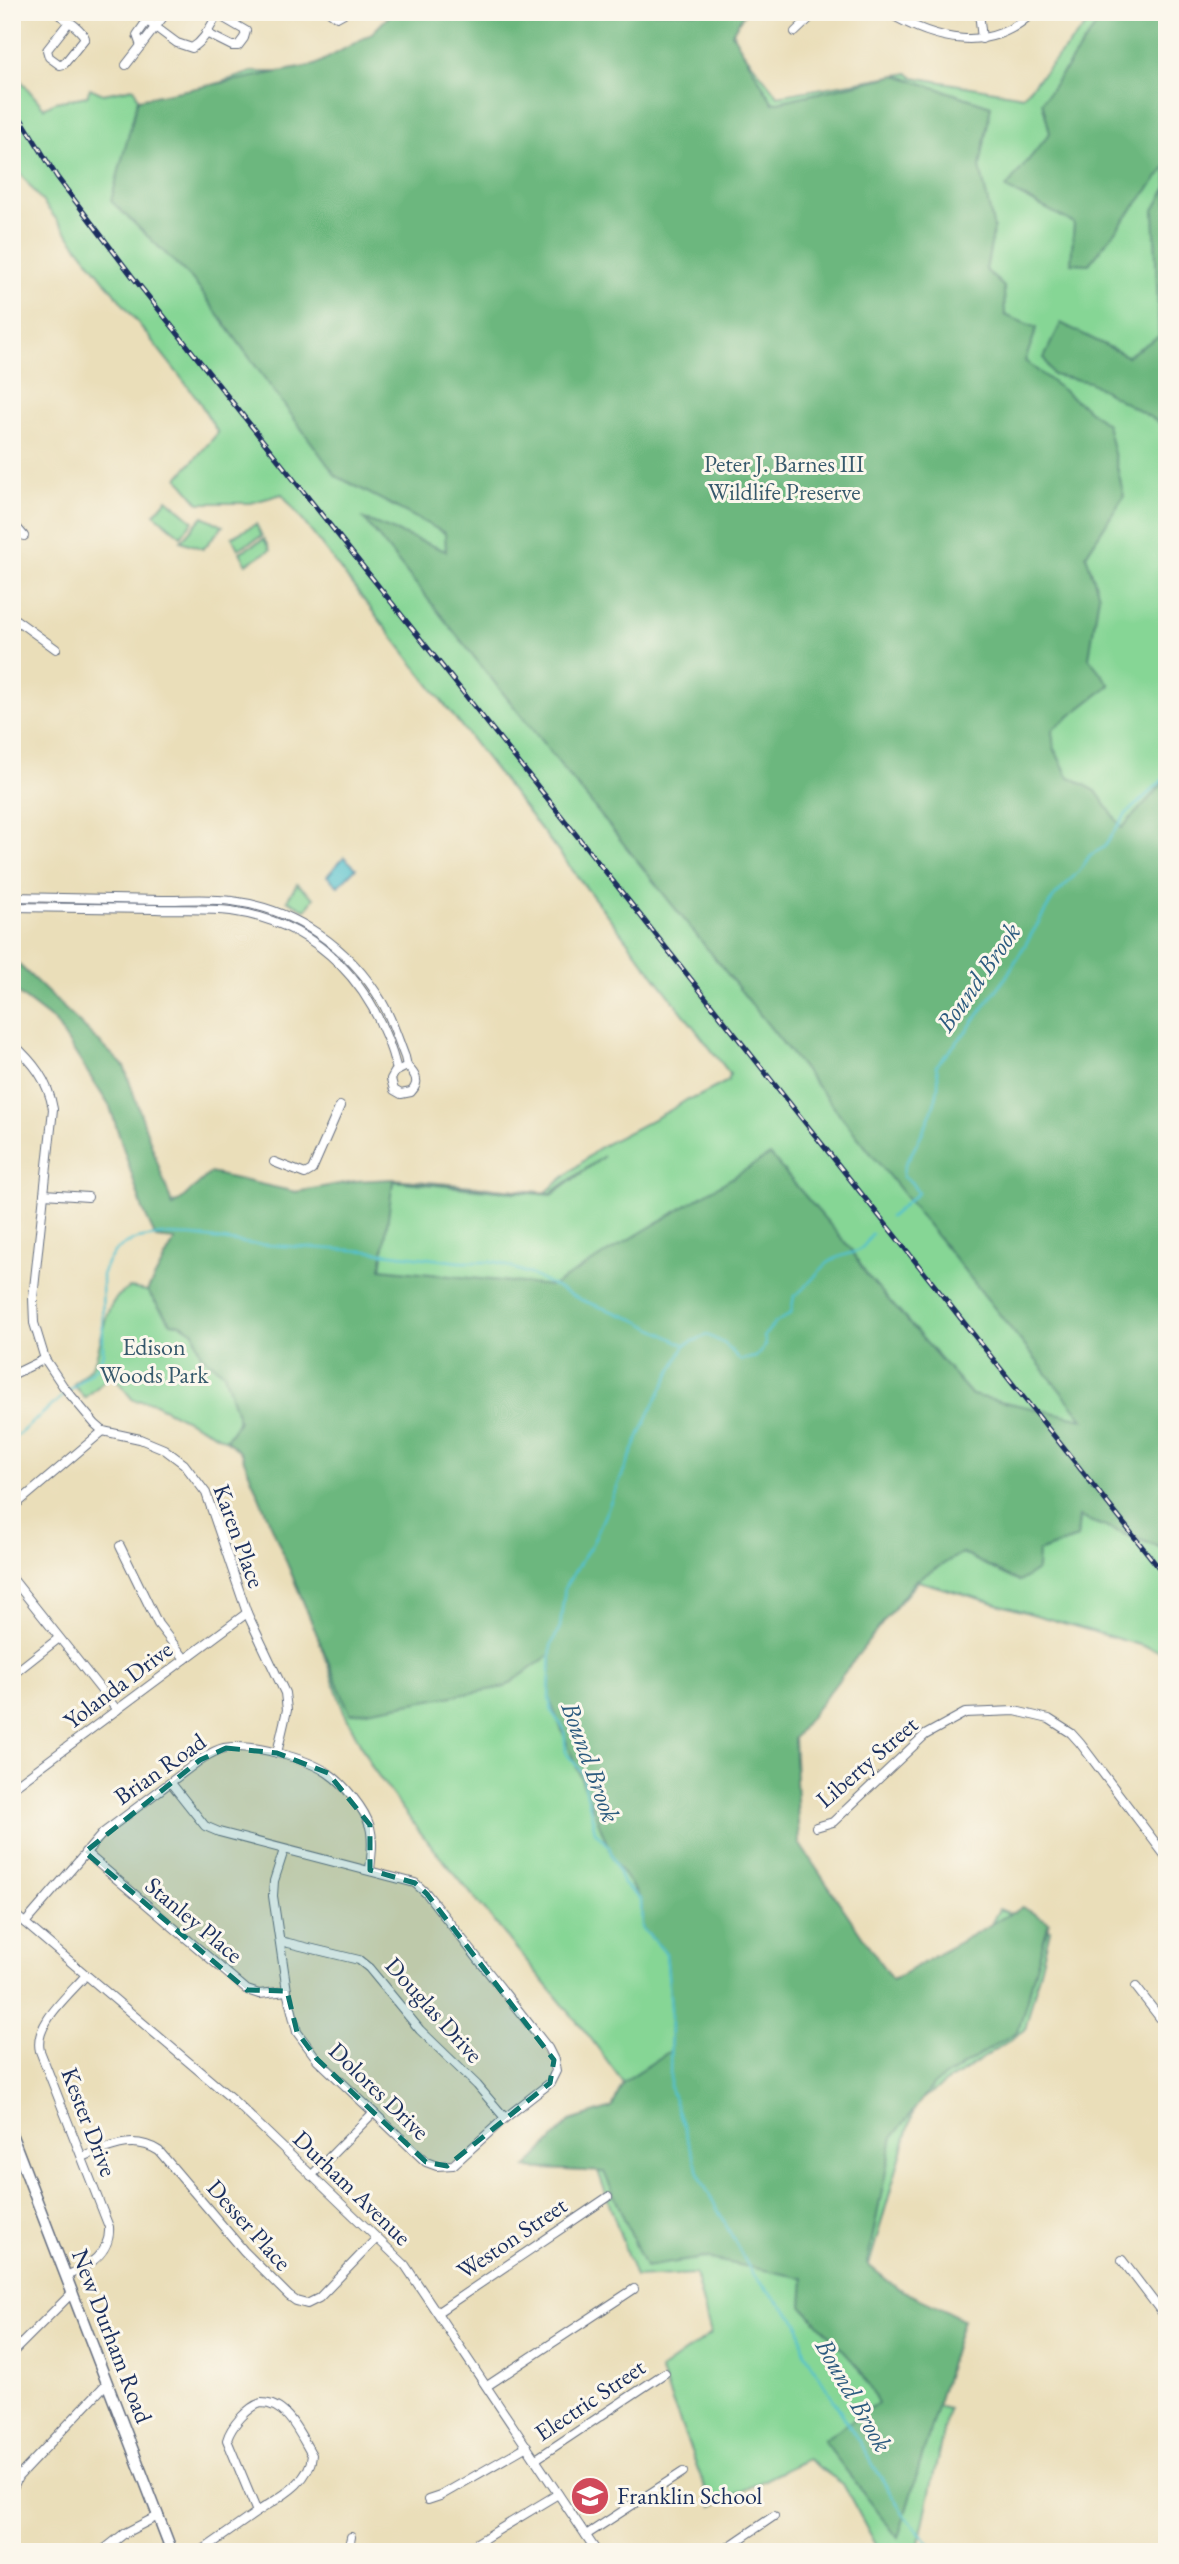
<svg xmlns="http://www.w3.org/2000/svg" width="1179" height="2564" font-family="'EB Garamond',serif">
  <rect width="100%" height="100%" fill="#fbf7ec"/>
  <filter id="ink" filterUnits="userSpaceOnUse"><feTurbulence type="fractalNoise" baseFrequency=".0143" numOctaves="2"/><feDisplacementMap in="SourceGraphic" scale="14" xChannelSelector="R" yChannelSelector="G"/><feConvolveMatrix kernelMatrix="1 2 1 2 8 2 1 2 1" color-interpolation-filters="sRGB"/></filter>
  <filter id="wash" filterUnits="userSpaceOnUse"><feTurbulence type="fractalNoise" baseFrequency=".00686" numOctaves="4" result="noise"/><feDisplacementMap in="SourceGraphic" scale="28" xChannelSelector="R" yChannelSelector="G"/><feGaussianBlur stdDeviation="1.57" result="paint"/><feColorMatrix in="noise" values="0 0 0 0 0 0 0 0 0 0 0 0 0 0 0 0 0 1.4 0 .05"/><feComposite in="paint" operator="in"/></filter>
  <g filter="url(#wash)">
    <rect width="100%" height="100%" fill="#eadeb9"/>
    <g fill="#86d695" stroke="#50827a" stroke-width="2" fill-rule="evenodd">
      <path d="M 735,12 L 732,15 L 734,40 L 778,96 L 908,73 L 913,77 L 1023,96 L 1098,12 L 1167,12 L 1167,1653 L 918,1581 L 771,1752 L 772,1807 L 887,2010 L 981,1943 L 999,1909 L 1050,1930 L 1025,2030 L 916,2103 L 844,2351 L 859,2368 L 870,2388 L 948,2409 L 917,2552 L 880,2552 L 843,2484 L 807,2459 L 712,2506 L 660,2370 L 711,2334 L 695,2274 L 635,2277 L 597,2168 L 626,2081 L 623,2082 L 589,2036 L 415,1826 L 372,1767 L 344,1712 L 170,1203 L 361,1186 L 392,1187 L 393,1181 L 497,1191 L 545,1193 L 600,1147 L 669,1111 L 688,1099 L 697,1097 L 728,1081 L 730,1074 L 282,494 L 251,503 L 199,503 L 178,478 L 218,433 L 197,398 L 12,163 L 12,66 L 21,81 L 44,108 L 55,102 L 87,96 L 90,88 L 103,94 L 134,88 L 138,99 L 136,108 L 139,109 L 252,72 L 319,72 ZM 1054,1423 L 1148,1543 L 1079,1517 L 1077,1538 L 1038,1552 L 1019,1582 L 962,1553 Z"/>
      <path d="M 167,499 L 193,521 L 181,536 L 154,514 Z"/>
      <path d="M 203,516 L 223,526 L 203,549 L 181,541 Z"/>
      <path d="M 256,524 L 262,536 L 238,549 L 232,537 Z"/>
      <path d="M 264,539 L 270,550 L 246,564 L 240,552 Z"/>
      <path d="M 297,884 L 314,898 L 306,910 L 287,900 Z"/>
      <path d="M 130,1288 L 147,1291 L 171,1323 L 181,1324 L 194,1333 L 201,1355 L 224,1373 L 239,1421 L 226,1440 L 151,1402 L 133,1400 L 112,1374 L 85,1398 L 73,1385 C 80,1378 91,1369 95,1360 C 105,1335 101,1301 130,1288 Z"/>
    </g>
    <g fill="#6cb77e" stroke="#44736e" stroke-width="2">
      <path d="M 393,12 L 745,12 L 732,33 L 773,103 L 897,75 L 991,106 L 980,167 L 994,229 L 986,270 L 1004,287 L 1005,315 L 1037,328 L 1025,361 L 1107,424 L 1124,496 L 1086,555 L 1099,595 L 1089,658 L 1110,685 L 1052,730 L 1054,748 L 1068,776 L 1096,791 L 1122,828 L 1164,782 L 1167,783 L 1167,1550 L 1079,1517 L 1077,1538 L 1038,1552 L 1037,1570 L 1019,1582 L 962,1553 L 915,1581 L 794,1738 L 799,1843 L 892,1980 L 1022,1907 L 1049,1922 L 1018,2031 L 934,2084 L 893,2137 L 867,2264 L 897,2288 L 963,2319 L 898,2538 L 823,2440 L 878,2403 L 859,2368 L 802,2306 L 804,2278 L 704,2258 L 645,2267 L 604,2172 L 526,2168 L 570,2121 L 612,2108 L 623,2082 L 670,2051 L 671,2008 L 666,1953 L 642,1928 L 641,1900 L 614,1861 L 549,1698 L 551,1654 L 505,1687 L 350,1714 L 241,1453 L 226,1440 L 239,1421 L 224,1373 L 201,1355 L 194,1332 L 181,1324 L 171,1323 L 147,1291 L 175,1240 L 156,1238 L 143,1210 L 110,1107 L 55,1022 L 12,989 L 12,958 L 124,1066 L 173,1207 L 210,1173 L 296,1192 L 355,1181 L 393,1179 L 551,1193 L 604,1156 L 552,1195 L 393,1181 L 381,1269 L 552,1286 L 770,1155 L 851,1249 L 866,1274 L 972,1395 L 1083,1419 L 364,519 L 446,551 L 445,533 L 336,476 L 192,279 L 111,201 L 138,99 L 315,65 L 371,34 Z"/>
      <path d="M 1106,12 L 1167,12 L 1167,166 L 1089,264 L 1071,263 L 1074,223 L 1006,188 L 1050,133 L 1042,102 Z"/>
      <path d="M 1167,187 L 1167,427 L 1089,382 L 1053,375 L 1044,358 L 1061,323 L 1127,356 L 1159,336 L 1154,210 Z"/>
    </g>
    <path fill="#54c1cc" stroke="#387895" stroke-width="2" d="M 344,857 L 356,868 L 338,886 L 327,876 Z"/>
    <g fill="none" stroke-linecap="round" stroke-linejoin="round">
      <g stroke="#54c1cc" stroke-width="2.5">
        <path d="M 890,1217 L 918,1193 L 911,1182 L 903,1177 C 903,1165 907,1161 913,1151 C 925,1127 945,1093 936,1066 L 964,1034 L 1006,977 L 1053,898 L 1081,869 L 1090,855 L 1103,848 L 1126,814 L 1167,776"/>
        <path d="M 872,1234 C 857,1260 852,1248 831,1261 C 820,1267 809,1287 794,1296 L 791,1313 L 774,1324 L 764,1336 L 766,1345 L 756,1357 L 740,1360 L 725,1344 L 707,1335 L 685,1345 L 650,1412 L 593,1542 L 565,1587 L 560,1627 L 551,1646 L 549,1698 L 552,1712 L 564,1729 L 566,1753 L 582,1772 L 595,1831 L 609,1847 L 623,1884 L 641,1900 L 642,1928 L 666,1953 L 671,2008 L 670,2088 L 702,2181 L 753,2275 L 798,2322 L 805,2353 L 902,2512 L 937,2552"/>
        <path d="M 12,1440 L 99,1365 L 103,1352 L 102,1275 L 107,1263 L 115,1251 L 125,1244 L 137,1239 L 162,1235 L 193,1236 L 251,1244 L 366,1251 L 460,1262 L 496,1262 L 530,1274 L 581,1300 L 636,1320 L 685,1345"/>
      </g>
    </g>
  </g>
  <g filter="url(#ink)">
    <g fill="none" stroke-linecap="round" stroke-linejoin="round">
      <g stroke="#636c7e" stroke-width="10">
        <g id="minor">
          <path d="M 135,12 L 177,43 L 192,48 C 204,41 209,29 216,17 L 222,17 L 246,31 L 244,38 L 238,46 L 232,46 L 206,33"/>
          <path d="M 330,12 L 337,17 L 346,12"/>
          <path d="M 887,12 C 934,40 990,55 1033,12"/>
          <path d="M 979,12 L 982,39"/>
          <path d="M 57,13 C 66,20 80,27 85,38 L 64,64 L 60,65 L 49,57 L 47,50 L 69,22"/>
          <path d="M 795,32 L 816,12"/>
          <path d="M 141,46 L 137,35 L 153,12"/>
          <path d="M 126,65 L 167,12"/>
          <path d="M 12,522 L 24,536"/>
          <path d="M 12,617 L 56,649"/>
          <path d="M 12,897 C 62,898 112,899 162,900 C 185,900 210,898 232,901 C 296,909 350,948 382,1002 C 392,1019 398,1039 405,1057 L 407,1066"/>
          <path d="M 12,907 C 60,908 108,908 156,909 C 181,910 207,908 231,911 C 320,923 376,987 397,1070"/>
          <path d="M 12,1043 C 33,1062 48,1080 53,1109 L 33,1298 L 34,1323 L 45,1359 L 63,1386 L 95,1424 L 103,1431 L 140,1439 L 164,1449 L 184,1464 L 206,1493 L 247,1613 L 285,1693 L 287,1710 L 277,1753"/>
          <path d="M 407,1066 C 415,1074 421,1082 411,1092 L 401,1094 L 394,1090 L 391,1079 L 395,1072 Z"/>
          <path d="M 274,1162 L 305,1174 L 312,1170 L 340,1106"/>
          <path d="M 44,1194 L 88,1197"/>
          <path d="M 12,1375 L 45,1359"/>
          <path d="M 12,1508 L 103,1431"/>
          <path d="M 120,1546 L 158,1624 L 185,1659"/>
          <path d="M 12,1578 L 117,1710"/>
          <path d="M 12,1675 L 59,1638"/>
          <path d="M 171,1783 L 205,1826 L 219,1832 L 415,1883 L 427,1894 L 548,2048 L 554,2060 L 556,2071 L 550,2083 L 505,2118 L 453,2165 L 437,2166 L 426,2162 L 317,2059 L 297,2032 L 287,1991 L 273,1896 L 274,1881 L 284,1850"/>
          <path d="M 12,1788 L 247,1613"/>
          <path d="M 816,1827 L 833,1822 L 925,1735 L 965,1713 L 1015,1711 L 1049,1719 L 1071,1733 L 1080,1743 L 1167,1858"/>
          <path d="M 85,1852 L 247,1990 L 259,1994 L 287,1991"/>
          <path d="M 12,1912 L 231,2098 L 405,2265 L 597,2552"/>
          <path d="M 25,1923 L 103,1833 L 200,1760 C 208,1755 215,1750 224,1748 C 250,1743 306,1758 328,1773 C 344,1784 365,1809 370,1827 C 374,1842 371,1856 370,1870"/>
          <path d="M 280,1941 L 359,1960 L 369,1968 L 420,2030 L 477,2085 L 505,2118"/>
          <path d="M 1136,1987 L 1167,2027"/>
          <path d="M 82,2157 C 108,2148 133,2134 159,2151 L 244,2251 L 289,2296 L 296,2301 L 307,2304 L 319,2298 L 377,2238"/>
          <path d="M 311,2176 L 373,2113"/>
          <path d="M 1122,2260 L 1167,2319"/>
          <path d="M 66,2276 C 88,2267 111,2253 109,2227 L 40,2051 C 33,2024 70,1994 86,1975"/>
          <path d="M 438,2312 L 608,2197"/>
          <path d="M 12,2353 L 73,2292"/>
          <path d="M 487,2386 L 634,2289"/>
          <path d="M 261,2403 C 288,2403 300,2435 312,2455 C 310,2483 278,2498 257,2512 L 227,2440 C 231,2426 248,2407 261,2403 Z"/>
          <path d="M 536,2459 L 665,2373"/>
          <path d="M 12,2490 L 18,2477 L 107,2383"/>
          <path d="M 428,2500 L 440,2496 L 527,2446"/>
          <path d="M 586,2535 L 683,2472"/>
          <path d="M 101,2552 L 125,2533 L 158,2516"/>
          <path d="M 200,2552 L 257,2512"/>
          <path d="M 348,2552 L 351,2537"/>
          <path d="M 462,2552 L 558,2494"/>
          <path d="M 721,2552 L 774,2516"/>
        </g>
      </g>
      <g stroke="#636c7e" stroke-width="13">
        <path id="major" d="M 12,2136 L 172,2552"/>
      </g>
      <use href="#minor" stroke="#fff" stroke-width="8"/>
      <use href="#major" stroke="#fff" stroke-width="10"/>
      <g stroke="#1b2f5e" stroke-width="5">
        <path id="rail" d="M 12,104 L 57,177 L 132,276 L 1167,1578"/>
      </g>
      <use href="#rail" stroke="#fbf7ec" stroke-width="2.5" stroke-dasharray="8" stroke-linecap="butt"/>
    </g>
  </g>
  <path fill="#0f766e" fill-opacity="0.2" stroke="#0f766e" stroke-width="5" stroke-dasharray="14 9" stroke-linejoin="round" d="M 226,1748 L 277,1753 L 328,1773 L 370,1825 L 370,1870 L 415,1883 L 427,1894 L 554,2060 L 550,2083 L 447,2166 L 426,2162 L 317,2059 L 297,2032 L 287,1991 L 247,1990 L 85,1852 L 200,1760 Z"/>
  <defs>
    <g id="school-disc" transform="scale(2.0125)"><circle r="9.5" fill="#d1495b" stroke="#fbf7ec"/><path d="M0-5L7-2L0 1L-7-2ZM-4 1L0 2.5L4 1V4Q0 6-4 4Z" fill="#fff"/></g>
  </defs>
  <g fill-rule="evenodd">
    <use href="#school-disc" x="590" y="2496"/>
  </g>
  <g text-anchor="middle" stroke-width="6" stroke-linejoin="round" paint-order="stroke">
    <g font-size="24" fill="#36596c" stroke="#fbf7ec">
      <text x="784" y="472">Peter J. Barnes III<tspan x="784" dy="28">Wildlife Preserve</tspan></text>
      <text x="154" y="1355">Edison<tspan x="154" dy="28">Woods Park</tspan></text>
    </g>
    <g font-size="24" fill="#1b2f5e" stroke="#fbf7ec">
      <text transform="translate(239 1536) rotate(70)" y="8">Karen Place</text>
      <text transform="translate(118 1685) rotate(-37)" y="8">Yolanda Drive</text>
      <text transform="translate(867 1762) rotate(-41)" y="8">Liberty Street</text>
      <text transform="translate(160 1769) rotate(-35)" y="8">Brian Road</text>
      <text transform="translate(194 1920) rotate(40)" y="8">Stanley Place</text>
      <text transform="translate(434 2010) rotate(48)" y="8">Douglas Drive</text>
      <text transform="translate(379 2091) rotate(44)" y="8">Dolores Drive</text>
      <text transform="translate(89 2122) rotate(69)" y="8">Kester Drive</text>
      <text transform="translate(352 2188) rotate(44)" y="8">Durham Avenue</text>
      <text transform="translate(249 2225) rotate(48)" y="8">Desser Place</text>
      <text transform="translate(512 2238) rotate(-34)" y="8">Weston Street</text>
      <text transform="translate(112 2336) rotate(69)" y="8">New Durham Road</text>
      <text transform="translate(590 2400) rotate(-34)" y="8">Electric Street</text>
    </g>
    <g font-size="24" fill="#1b2f5e" stroke="#fbf7ec" text-anchor="start">
      <text x="617" y="2504">Franklin School</text>
    </g>
    <g font-size="26" font-style="italic" fill="#2c5b7f" stroke="#fbf7ec">
      <text transform="translate(978 977) rotate(-55)" y="9">Bound Brook</text>
      <text transform="translate(591 1762) rotate(70)" y="9">Bound Brook</text>
      <text transform="translate(854 2395) rotate(60)" y="9">Bound Brook</text>
    </g>
  </g>
  <rect width="1179" height="2564" fill="none" stroke="#fbf7ec" stroke-width="42"/>
</svg>
